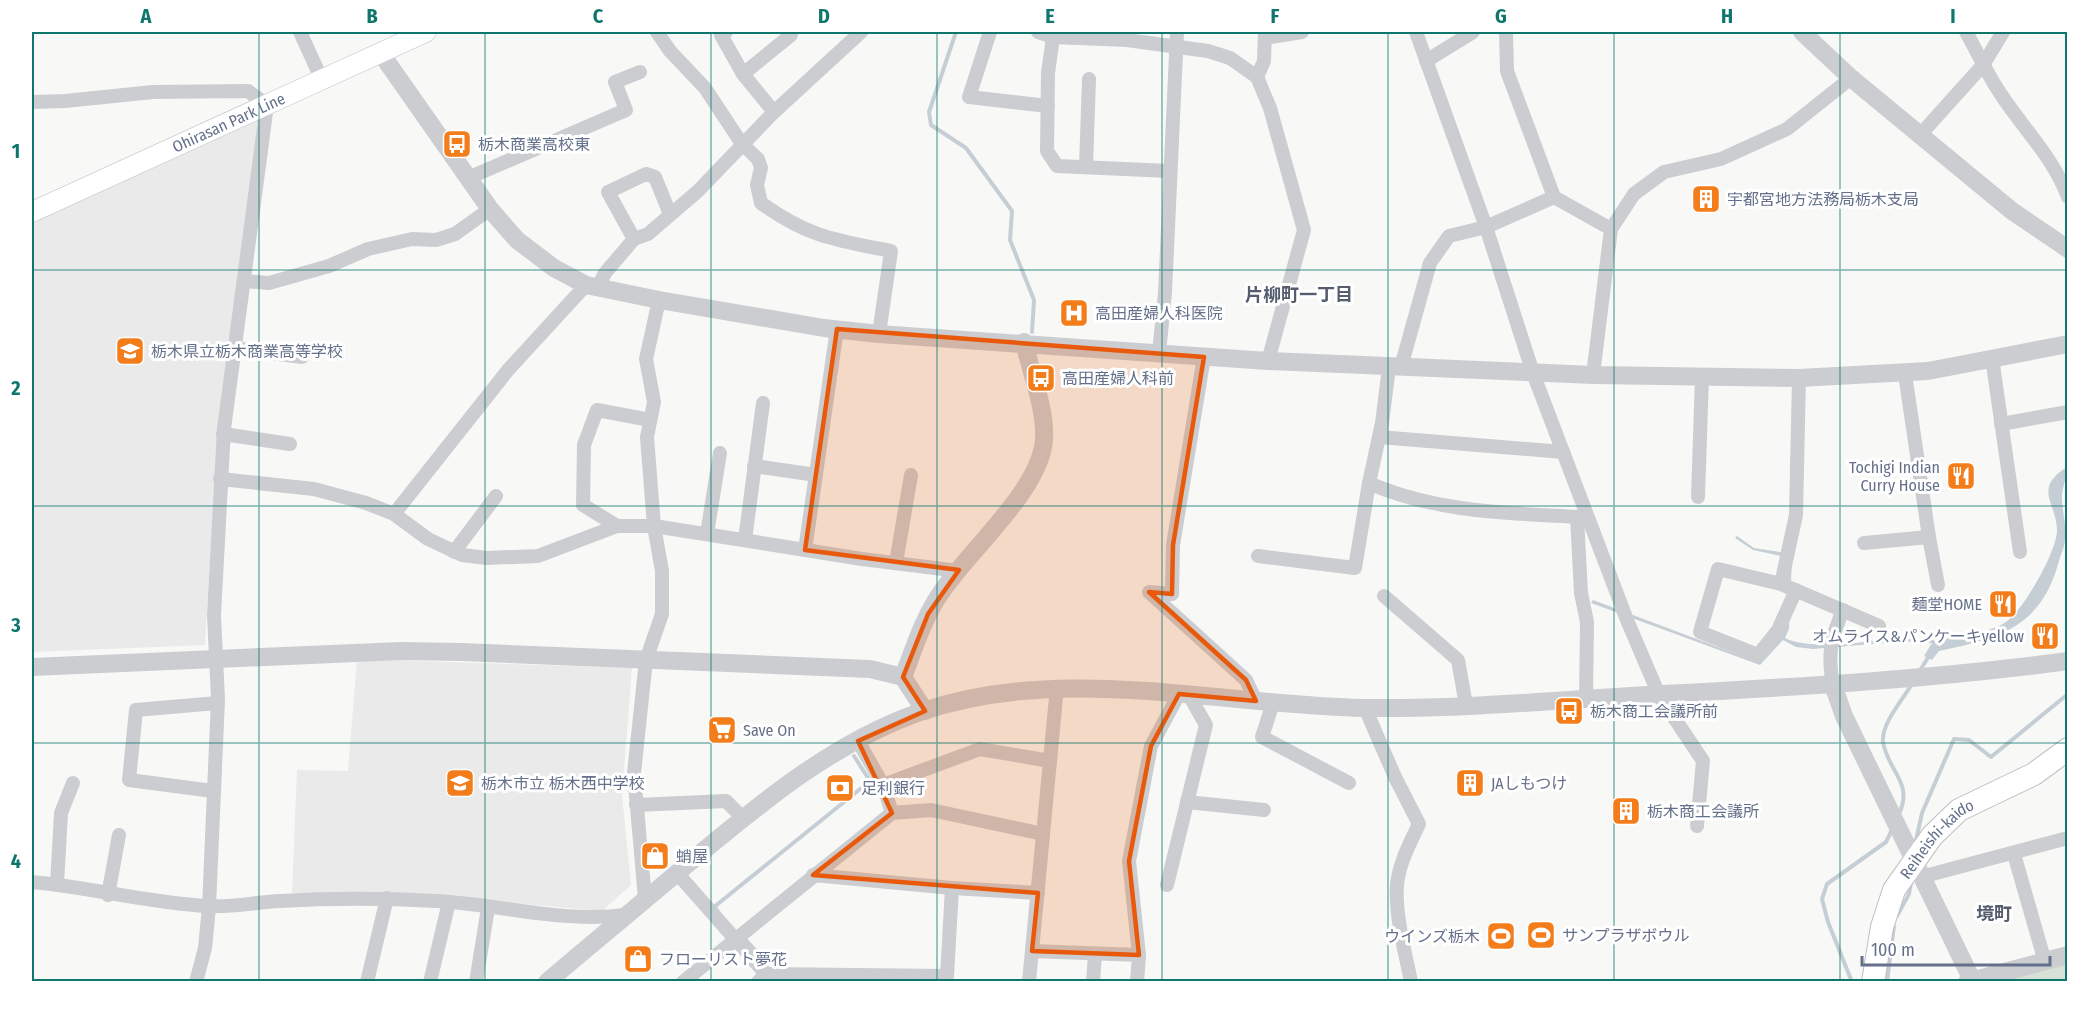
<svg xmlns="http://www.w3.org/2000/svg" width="2099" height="1013" font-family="'Fira Sans Condensed','Noto Sans JP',sans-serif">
  <rect width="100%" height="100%" fill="#f8f9f6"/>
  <g fill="#e9eae9">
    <path d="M 260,118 L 218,424 L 205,645 L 32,652 L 32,222 Z"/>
    <path d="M 357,659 L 632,668 L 622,795 L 631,885 L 602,911 L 447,897 L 292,893 L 297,770 L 348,771 Z"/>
  </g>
  <path fill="#d8e1d6" d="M 2067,963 L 2067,981 L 2001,981 Z"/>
  <path fill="#c6ced5" d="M 2067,467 C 2067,479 2061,491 2062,498 C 2062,512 2067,525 2065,539 C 2065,546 2061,554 2059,561 C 2041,628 1999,638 1939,651 L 1932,660 L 1924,656 L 1932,643 L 1902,641 L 1897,639 L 1884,643 L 1813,649 L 1796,647 L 1783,640 L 1760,665 L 1591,603 L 1593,600 L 1758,662 L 1781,637 L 1787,627 L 1790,558 L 1753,550 L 1735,538 L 1737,536 L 1754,548 L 1786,553 L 1792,557 L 1789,629 L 1785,638 C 1807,650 1874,644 1897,634 L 1908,639 L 1929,638 L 1935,641 C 1956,636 1988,634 2006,622 C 2024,609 2056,553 2057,531 C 2057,503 2032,489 2067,467 Z"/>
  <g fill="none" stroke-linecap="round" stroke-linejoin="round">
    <g stroke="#c6ced5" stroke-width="4">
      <path d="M 956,32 L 929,112 L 931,125 L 966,148 L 1012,211 L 1010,240 L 1034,300 L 1032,332"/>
      <path d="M 1919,672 L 1929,656"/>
      <path d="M 1898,816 C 1915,783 1888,772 1883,742 C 1881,724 1903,699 1912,684"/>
      <path d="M 1915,845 L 1922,813 L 1954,739 L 1969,740 L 1991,757 L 2068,694"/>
      <path d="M 717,910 L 714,907 L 870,781 L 854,756"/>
      <path d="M 1897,916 L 1909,894 L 1911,882"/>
      <path d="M 743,937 L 766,962"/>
      <path d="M 1852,982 L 1828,922 L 1822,899 L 1827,884 L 1886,842 L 1893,828"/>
      <path d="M 1887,982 L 1894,926"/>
    </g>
    <g stroke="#bcbfc6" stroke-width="21">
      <g id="secondary">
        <path id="s1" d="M 32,212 L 426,32"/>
      </g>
    </g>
    <g stroke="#bdbfc4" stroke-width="24">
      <g id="primary">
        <path id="s2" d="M 1873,982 L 1882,927 L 1894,890 L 1932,836 L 1959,810 L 2034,774 L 2068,749"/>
      </g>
    </g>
    <g stroke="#cbcdd1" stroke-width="14">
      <path d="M 300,32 L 322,80"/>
      <path d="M 657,32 L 670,51 L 705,88 L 742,144 L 758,159 L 761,168 L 757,185 L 761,203 C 808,237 835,240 891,251 L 879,334"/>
      <path d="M 726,32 L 721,35 L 743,74 L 774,112"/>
      <path d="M 990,32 L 969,97 L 1048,106"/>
      <path d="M 1038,32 L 1053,37 L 1127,40 L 1208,51 L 1230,58 L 1257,77 L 1270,108 L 1304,230 L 1268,361"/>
      <path d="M 1416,32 L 1486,227 L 1533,373 L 1627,620 L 1659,695 L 1703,761 L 1697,826"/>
      <path d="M 1506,32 L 1507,71 L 1554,197 L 1611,229"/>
      <path d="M 1966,32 C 1978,53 1988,76 2002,96 C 2024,129 2054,159 2068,197"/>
      <path d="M 1053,37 L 1048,73 L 1047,151 L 1057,166 L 1169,171"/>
      <path d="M 1265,38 L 1302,32"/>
      <path d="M 1426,61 L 1473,32"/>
      <path d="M 743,74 L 791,35"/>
      <path d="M 1257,77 L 1264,61 L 1265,32"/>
      <path d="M 32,102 L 65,101 L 153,92 L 248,91 L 267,105 L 224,429 L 214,615 L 218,699 L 209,907 L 205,948 L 196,982"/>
      <path d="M 1920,135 L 1983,65 L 2003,32"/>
      <path d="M 1086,167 L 1089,79"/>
      <path d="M 468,178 L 626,110 L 615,82 L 640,72"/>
      <path d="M 634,239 L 608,192 L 646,174 L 655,177 L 670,214"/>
      <path d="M 244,281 L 269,283 L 329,266 L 368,249 L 412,239 L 436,240 L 455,234 L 490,209"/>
      <path d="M 598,287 L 605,273 L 634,239 L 648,234 L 698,191 L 774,112 L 861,32"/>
      <path d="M 234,348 L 302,357"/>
      <path d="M 1159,353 L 1165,293 L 1177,32"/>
      <path d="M 1204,357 L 1173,545 L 1172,594 L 1149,592 L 1246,680 L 1256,701"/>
      <path d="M 1992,358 L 2020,552"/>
      <path d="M 1389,367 L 1382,423 L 1369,483 C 1434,512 1507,513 1577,517"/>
      <path d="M 1401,367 L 1430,263 L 1449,236 L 1486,227 L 1554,197"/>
      <path d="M 1593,375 L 1611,229 L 1634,194 L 1664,172 L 1721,159 L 1787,129 L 1851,78"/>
      <path d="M 2001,424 L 2068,412"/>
      <path d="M 223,434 L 290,444"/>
      <path d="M 1379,437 L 1563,452"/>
      <path d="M 754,466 L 816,475"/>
      <path d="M 220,479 L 314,489 L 366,503 L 394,514 L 428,539 L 462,555 L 487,558 L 538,556 L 617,526 L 654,526 L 862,559 L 959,571"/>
      <path d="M 1698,497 L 1702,376"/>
      <path d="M 394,514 L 508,370 L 586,285"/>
      <path d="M 1585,514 L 1577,517 L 1581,593 L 1587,622 L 1586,700"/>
      <path d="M 617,526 L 583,505 L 584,445 L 597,410 L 650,420"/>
      <path d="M 707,534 L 720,453"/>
      <path d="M 1929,537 L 1938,585"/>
      <path d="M 745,540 L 763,403"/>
      <path d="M 1864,543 L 1929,537 L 1905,374"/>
      <path d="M 805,550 L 837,329"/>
      <path d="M 454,552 L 496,496"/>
      <path d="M 1258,556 L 1355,568 L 1369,483"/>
      <path d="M 896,563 L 911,475"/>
      <path d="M 1781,584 L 1796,515 L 1799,378"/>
      <path d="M 1796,590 L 1778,630 L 1758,655 L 1700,632 L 1718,569 L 1781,584 L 1879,626"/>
      <path d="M 1384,596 L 1458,660 L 1466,705"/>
      <path d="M 1833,685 C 1827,653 1831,639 1843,610"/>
      <path d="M 1273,703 L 1262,737 L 1349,783"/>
      <path d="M 1365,708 L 1395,777 L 1419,824 C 1410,843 1399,863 1397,885 C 1395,916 1405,951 1411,982"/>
      <path d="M 858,741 L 883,785 L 892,813"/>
      <path d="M 883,785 L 980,749 L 1050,761"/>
      <path d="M 213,791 L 129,780 L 136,710 L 217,703"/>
      <path d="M 1187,802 L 1264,810"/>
      <path d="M 636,805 L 726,801 L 743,818"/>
      <path d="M 2014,854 L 2045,962"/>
      <path d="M 677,873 L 766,974 L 769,982"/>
      <path d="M 1921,877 L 2068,838"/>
      <path d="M 32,882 C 90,887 148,903 207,906 C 231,908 256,902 280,901 C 331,898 384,898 435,901 C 499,904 560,923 625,915"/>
      <path d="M 57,884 L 61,813 L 73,783"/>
      <path d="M 1167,885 L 1206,725 L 1189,695"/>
      <path d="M 952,888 L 1038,893"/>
      <path d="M 108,895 L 119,835"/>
      <path d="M 645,899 L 634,773 L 646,660 L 662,614 L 662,571 L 654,526 L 647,437 L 654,402 L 646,359 L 659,300"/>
      <path d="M 1032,951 L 1139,955"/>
      <path d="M 367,982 L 387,898"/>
      <path d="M 430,982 L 449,902"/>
      <path d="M 476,982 L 488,908"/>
      <path d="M 683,982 L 892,813 L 931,810 L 1043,834"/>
      <path d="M 758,982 L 766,974 L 947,976 L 952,888 L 813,875"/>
      <path d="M 1029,982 L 1057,687"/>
      <path d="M 1093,982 L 1095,955"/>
      <path d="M 1137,982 L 1139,955 L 1129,861 L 1151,746 L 1179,694"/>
    </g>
    <g stroke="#cbcdd1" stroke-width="18">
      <path d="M 1802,32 L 1851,78 L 2012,211 L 2068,249"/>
      <path d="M 380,52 L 490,209 L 517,240 L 554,268 L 586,285 L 659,300 L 824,328 L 879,334 L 1268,361 L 1593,375 L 1799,378 L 1928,371 L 2068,344"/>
      <path d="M 32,667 L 401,651 L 462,652 L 870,669 L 903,677 L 925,711"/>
      <path d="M 903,677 C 914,649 923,619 940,594 C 968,551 1040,491 1044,440 C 1046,409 1031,373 1024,342"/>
      <path d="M 1833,685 L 1844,716 L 1973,982"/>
      <path d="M 547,982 C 595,941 643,902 690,862 C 761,803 832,743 920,712 C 1064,663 1216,705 1363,708 C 1463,709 1564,700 1663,694 C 1799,687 1933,679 2068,661"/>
      <path d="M 1967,982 L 2068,955"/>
    </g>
    <use href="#secondary" stroke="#fff" stroke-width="20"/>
    <use href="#primary" stroke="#fff" stroke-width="22"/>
  </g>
  <path fill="#e8590c" fill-opacity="0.2" stroke="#e8590c" stroke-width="4.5" stroke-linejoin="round" d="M 837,329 L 1204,357 L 1173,545 L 1172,594 L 1149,592 L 1246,680 L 1256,701 L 1179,694 L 1151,746 L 1129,861 L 1139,955 L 1032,951 L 1038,893 L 813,875 L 892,813 L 858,741 L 925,711 L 903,677 L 928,614 L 959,570 L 805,550 Z"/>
  <path fill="none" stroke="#0f766e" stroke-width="1.5" stroke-opacity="0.55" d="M 259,32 L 259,982M 485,32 L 485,982M 711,32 L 711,982M 937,32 L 937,982M 1162,32 L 1162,982M 1388,32 L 1388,982M 1614,32 L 1614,982M 1840,32 L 1840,982M 32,270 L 2068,270M 32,506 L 2068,506M 32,743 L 2068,743"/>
  <defs>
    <g id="bus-square" transform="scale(1.5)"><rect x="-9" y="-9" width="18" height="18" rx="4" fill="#f47d1b" stroke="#fff"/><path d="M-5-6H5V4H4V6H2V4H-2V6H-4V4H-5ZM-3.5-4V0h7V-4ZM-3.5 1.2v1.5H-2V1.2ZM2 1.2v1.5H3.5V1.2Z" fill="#fff"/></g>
    <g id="building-square" transform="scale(1.5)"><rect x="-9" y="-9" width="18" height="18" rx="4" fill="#f47d1b" stroke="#fff"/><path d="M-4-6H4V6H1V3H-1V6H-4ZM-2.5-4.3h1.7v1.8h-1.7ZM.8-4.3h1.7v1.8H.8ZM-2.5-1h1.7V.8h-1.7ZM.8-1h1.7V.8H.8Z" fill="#fff"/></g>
    <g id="hospital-square" transform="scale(1.5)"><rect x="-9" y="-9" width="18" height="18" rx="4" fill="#f47d1b" stroke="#fff"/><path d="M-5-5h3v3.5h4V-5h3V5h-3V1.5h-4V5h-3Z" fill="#fff"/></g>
    <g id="school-square" transform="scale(1.5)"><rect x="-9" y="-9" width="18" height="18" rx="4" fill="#f47d1b" stroke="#fff"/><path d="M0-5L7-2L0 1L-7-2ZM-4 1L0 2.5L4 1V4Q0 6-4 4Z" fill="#fff"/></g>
    <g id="restaurant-square" transform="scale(1.5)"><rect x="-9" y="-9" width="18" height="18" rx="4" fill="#f47d1b" stroke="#fff"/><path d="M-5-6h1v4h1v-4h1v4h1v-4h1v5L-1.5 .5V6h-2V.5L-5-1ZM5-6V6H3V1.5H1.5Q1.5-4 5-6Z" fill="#fff"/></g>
    <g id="supermarket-square" transform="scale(1.5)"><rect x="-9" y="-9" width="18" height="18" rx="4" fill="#f47d1b" stroke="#fff"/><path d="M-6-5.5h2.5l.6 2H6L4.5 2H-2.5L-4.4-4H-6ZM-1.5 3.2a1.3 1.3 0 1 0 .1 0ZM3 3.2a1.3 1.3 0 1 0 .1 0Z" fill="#fff"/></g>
    <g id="bank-square" transform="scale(1.5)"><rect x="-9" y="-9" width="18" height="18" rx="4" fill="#f47d1b" stroke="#fff"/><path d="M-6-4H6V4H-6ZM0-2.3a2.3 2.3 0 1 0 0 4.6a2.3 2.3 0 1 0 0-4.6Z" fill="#fff"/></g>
    <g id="shop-square" transform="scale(1.5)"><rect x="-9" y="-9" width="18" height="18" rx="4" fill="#f47d1b" stroke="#fff"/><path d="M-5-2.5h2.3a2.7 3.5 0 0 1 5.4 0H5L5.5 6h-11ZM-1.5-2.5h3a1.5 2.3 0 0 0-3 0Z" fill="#fff"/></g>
    <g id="stadium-square" transform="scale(1.5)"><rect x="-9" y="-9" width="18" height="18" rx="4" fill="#f47d1b" stroke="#fff"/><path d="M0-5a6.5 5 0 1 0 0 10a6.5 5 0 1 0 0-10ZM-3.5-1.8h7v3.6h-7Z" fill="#fff"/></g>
  </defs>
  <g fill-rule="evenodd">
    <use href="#bus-square" x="457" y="144"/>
    <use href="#building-square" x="1706" y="199"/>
    <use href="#hospital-square" x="1074" y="313"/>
    <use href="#school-square" x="130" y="351"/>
    <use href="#bus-square" x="1041" y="378"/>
    <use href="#restaurant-square" x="1961" y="476"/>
    <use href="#restaurant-square" x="2003" y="604"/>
    <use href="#restaurant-square" x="2045" y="636"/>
    <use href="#bus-square" x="1569" y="711"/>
    <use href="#supermarket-square" x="722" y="730"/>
    <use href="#school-square" x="460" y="783"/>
    <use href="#building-square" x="1470" y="783"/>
    <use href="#bank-square" x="840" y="788"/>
    <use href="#building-square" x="1626" y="811"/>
    <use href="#shop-square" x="655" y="856"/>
    <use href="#stadium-square" x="1541" y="935"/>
    <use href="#stadium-square" x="1501" y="936"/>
    <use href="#shop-square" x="638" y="959"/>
  </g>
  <g text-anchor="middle" stroke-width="6" stroke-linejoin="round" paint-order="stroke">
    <g font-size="16" fill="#65718a" stroke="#fff">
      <text dy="6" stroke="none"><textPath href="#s1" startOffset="216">Ohirasan Park Line</textPath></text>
      <text dy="6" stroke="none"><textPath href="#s2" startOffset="162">Reiheishi-kaido</textPath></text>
    </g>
    <g font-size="16" fill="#65718a" stroke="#fff" text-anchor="start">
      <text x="478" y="150">栃木商業高校東</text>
      <text x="1727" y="205">宇都宮地方法務局栃木支局</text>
      <text x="1095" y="319">高田産婦人科医院</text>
      <text x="151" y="357">栃木県立栃木商業高等学校</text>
      <text x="1062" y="384">高田産婦人科前</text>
      <text x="1940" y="473" text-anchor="end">Tochigi Indian<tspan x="1940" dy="18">Curry House</tspan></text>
      <text x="1982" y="610" text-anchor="end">麺堂HOME</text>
      <text x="2024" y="642" text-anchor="end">オムライス&amp;パンケーキyellow</text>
      <text x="1590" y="717">栃木商工会議所前</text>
      <text x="743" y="736">Save On</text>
      <text x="481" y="789">栃木市立 栃木西中学校</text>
      <text x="1491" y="789">JAしもつけ</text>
      <text x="861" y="794">足利銀行</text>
      <text x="1647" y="817">栃木商工会議所</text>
      <text x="676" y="862">蛸屋</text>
      <text x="1562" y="941">サンプラザボウル</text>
      <text x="1480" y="942" text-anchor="end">ウインズ栃木</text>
      <text x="659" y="965">フローリスト夢花</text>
    </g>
    <g font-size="18" font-weight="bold" fill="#545c6e" stroke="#fff">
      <text x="1299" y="301">片柳町一丁目</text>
      <text x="1994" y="920">境町</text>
    </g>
  </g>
  <rect width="2099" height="1013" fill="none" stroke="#ffffff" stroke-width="66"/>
  <path d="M1862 956v9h188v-9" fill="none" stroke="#65718a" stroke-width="3"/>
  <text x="1871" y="956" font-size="18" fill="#65718a" stroke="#ffffff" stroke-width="4.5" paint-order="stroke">100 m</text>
  <rect x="33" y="33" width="2033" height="947" fill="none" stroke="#0f766e" stroke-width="2"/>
  <g font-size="20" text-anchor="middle" font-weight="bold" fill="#0f766e">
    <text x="146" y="23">A</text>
    <text x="372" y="23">B</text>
    <text x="598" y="23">C</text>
    <text x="824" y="23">D</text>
    <text x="1050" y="23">E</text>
    <text x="1275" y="23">F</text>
    <text x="1501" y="23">G</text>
    <text x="1727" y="23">H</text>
    <text x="1953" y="23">I</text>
    <text x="16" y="158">1</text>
    <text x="16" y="395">2</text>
    <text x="16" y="632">3</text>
    <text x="16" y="868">4</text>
  </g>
</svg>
